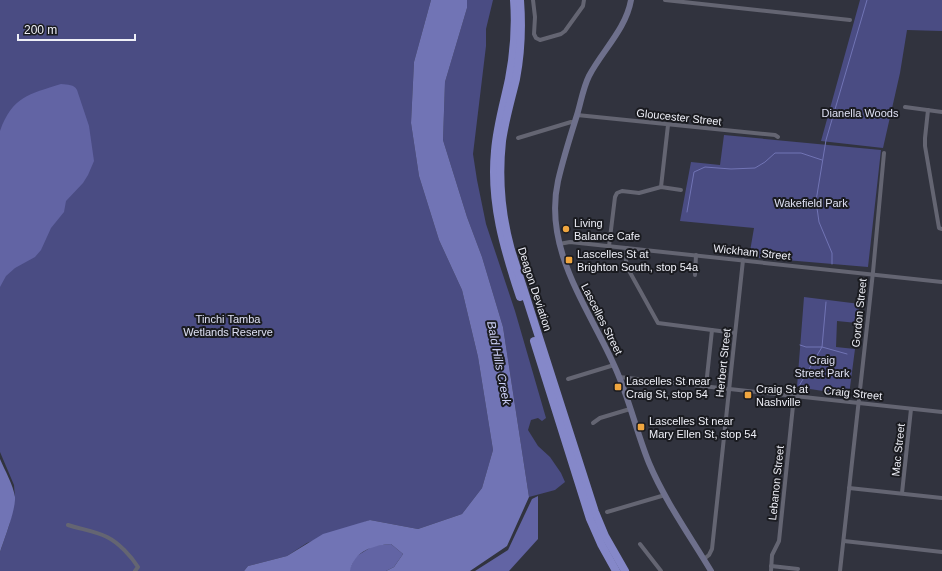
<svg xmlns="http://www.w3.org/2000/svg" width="942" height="571" font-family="Helvetica,sans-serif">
  <rect width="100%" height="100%" fill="#31333e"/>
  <g fill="#4a4c83">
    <path d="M 0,0 L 431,0 L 414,62 L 411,123 L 419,176 L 439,240 L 462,290 L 478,357 L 493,450 L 482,488 L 462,514 L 418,529 L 370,520 L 307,543 L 287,556 L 248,566 L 244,571 L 0,571 L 0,552 L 9,526 L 15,499 L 14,485 L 0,452 Z"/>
    <path d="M 467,0 L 493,0 L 486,29 L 486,46 L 473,154 L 477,180 L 486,224 L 515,311 L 546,418 L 542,421 L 538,418 L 531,420 L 528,430 L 538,446 L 550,457 L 561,473 L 565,482 L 555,490 L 529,497 L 503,327 L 482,257 L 467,217 L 443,140 L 445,82 L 467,8 Z"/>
    <path d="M 860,0 L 942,0 L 942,31 L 907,30 L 900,73 L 883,148 L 821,141 Z"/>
    <path d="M 724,135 L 881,150 L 868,267 L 749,257 L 754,228 L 680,221 L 691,162 L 720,165 Z"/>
    <path d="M 804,297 L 860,304 L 857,323 L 837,321 L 836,347 L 855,349 L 849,395 L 797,387 Z"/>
  </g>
  <g fill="#6264a4">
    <path d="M 61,84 C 68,85 74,84 77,90 L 89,126 L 94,161 L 88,175 L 83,183 L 66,201 L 64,212 L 51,228 L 41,250 L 35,257 L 15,268 L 6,276 L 0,287 L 0,131 C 12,97 29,94 61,84 Z"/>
    <path d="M 538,496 L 538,539 L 509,571 L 475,571 L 508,550 L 532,499 Z"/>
    <path d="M 391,544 L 403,554 L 394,567 L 386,571 L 349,571 L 355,557 L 373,546 Z"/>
  </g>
  <g fill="#7174b5">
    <path d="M 431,0 L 467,0 L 467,8 L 445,82 L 443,140 L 467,217 L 482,257 L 503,327 L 529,497 L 507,546 L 470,571 L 386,571 L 394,567 L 403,554 L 391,544 C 372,546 355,550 350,571 L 244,571 L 248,566 L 287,556 L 323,534 L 370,520 L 418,529 L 462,514 L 482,488 L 493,450 L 478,357 L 462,290 L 439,240 L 419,176 L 411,123 L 414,62 Z"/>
    <path d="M 0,459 C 5,471 13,484 15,497 C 16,509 4,540 0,552 Z"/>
  </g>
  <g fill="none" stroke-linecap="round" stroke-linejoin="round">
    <g stroke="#7174b5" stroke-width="1">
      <path d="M 687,212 L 694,172 L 705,167 L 731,169 L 755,168 L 765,162 L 775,153 L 801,153 L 822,160"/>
      <path d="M 832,264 L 832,253 L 819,222 L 816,201 L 826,140 L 867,0"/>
      <path d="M 800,345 L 806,347 L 822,347 L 847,354"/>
      <path d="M 799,386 L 822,347 L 826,302"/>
    </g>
    <g stroke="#646572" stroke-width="4">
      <path d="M 533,0 L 535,17 L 534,34 L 536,38 L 540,40 L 561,34 L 565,31 L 583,6 L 584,0"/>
      <path d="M 665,0 L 850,20"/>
      <path d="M 905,107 L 942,112"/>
      <path d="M 928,110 L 925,138 L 925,146 L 939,228 L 942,229"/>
      <path d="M 577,115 L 775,135 L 778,137"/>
      <path d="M 518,138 L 571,122 L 574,123"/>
      <path d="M 661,187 L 668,125"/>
      <path d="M 559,244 L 570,242 L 942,282"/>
      <path d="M 609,246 L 615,197 L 617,193 L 622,191 L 639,193 L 661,187 L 681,190"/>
      <path d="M 627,248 L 626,260 L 627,267 L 658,323 L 735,333"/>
      <path d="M 695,275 L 696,255"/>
      <path d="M 619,377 L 942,412"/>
      <path d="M 568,379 L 614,365"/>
      <path d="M 706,386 L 712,330"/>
      <path d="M 593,423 L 600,418 L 630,409"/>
      <path d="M 849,488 L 942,498"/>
      <path d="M 902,493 L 911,409"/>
      <path d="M 607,512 L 665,495"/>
      <path d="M 68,525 C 80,529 95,531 107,537 C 119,543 131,556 138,567 L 135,571"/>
      <path d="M 844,541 L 942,552"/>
      <path d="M 640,544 L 661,571"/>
      <path d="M 704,559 L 709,555 L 712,549 L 743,260"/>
      <path d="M 771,566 L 798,569"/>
      <path d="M 771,571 L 772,555 L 779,541 L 794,396"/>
      <path d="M 840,571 L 873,272 L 884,153"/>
    </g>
    <path stroke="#6e708c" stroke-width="6" d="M 631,0 C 626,29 602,51 589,76 C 583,88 581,102 577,115 C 570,137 563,159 558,181 C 543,249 588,307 614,365 C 629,397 636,431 649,463 C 665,501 690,536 711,571"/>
    <g stroke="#8588c9" stroke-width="8">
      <path d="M 514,0 C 516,26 514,53 509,79 C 504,103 497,126 495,151 C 490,202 504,249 520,297"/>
      <path d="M 520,0 C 522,27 521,53 516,79 C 511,100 505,120 502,141 C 498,178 501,214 511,250 L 595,512 L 605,536 L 625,571"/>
      <path d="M 534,341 L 590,519 L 601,544 L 616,571"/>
    </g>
  </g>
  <g fill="#f0a63f" stroke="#1a1b20" stroke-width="1.5">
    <circle cx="566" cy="229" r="4"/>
    <rect x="565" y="256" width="8" height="8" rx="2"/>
    <rect x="614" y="383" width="8" height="8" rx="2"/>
    <rect x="744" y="391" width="8" height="8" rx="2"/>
    <rect x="637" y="423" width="8" height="8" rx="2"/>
  </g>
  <g text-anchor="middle" stroke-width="4" stroke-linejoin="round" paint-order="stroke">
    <g font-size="11" fill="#dee0f3" stroke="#1a1b20">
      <text x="860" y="117">Dianella Woods</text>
      <text x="811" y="207">Wakefield Park</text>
      <text x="228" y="323">Tinchi Tamba<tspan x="228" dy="13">Wetlands Reserve</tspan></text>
      <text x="822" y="364">Craig<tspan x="822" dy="13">Street Park</tspan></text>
    </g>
    <g font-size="11" fill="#eeeff7" stroke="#1a1b20">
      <text transform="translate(679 117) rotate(6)" y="4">Gloucester Street</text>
      <text transform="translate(752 252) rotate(6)" y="4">Wickham Street</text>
      <text transform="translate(535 289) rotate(72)" y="4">Deagon Deviation</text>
      <text transform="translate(859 313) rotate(-84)" y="4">Gordon Street</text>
      <text transform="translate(602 319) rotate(63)" y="4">Lascelles Street</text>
      <text transform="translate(723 363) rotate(-84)" y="4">Herbert Street</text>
      <text transform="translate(853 393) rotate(6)" y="4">Craig Street</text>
      <text transform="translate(898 450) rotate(-84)" y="4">Mac Street</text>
      <text transform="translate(776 483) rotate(-84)" y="4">Lebanon Street</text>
    </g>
    <g font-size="11" fill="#eeeff7" stroke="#1a1b20" text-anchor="start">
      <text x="574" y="227">Living<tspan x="574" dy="13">Balance Cafe</tspan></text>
      <text x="577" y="258">Lascelles St at<tspan x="577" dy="13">Brighton South, stop 54a</tspan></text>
      <text x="626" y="385">Lascelles St near<tspan x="626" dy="13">Craig St, stop 54</tspan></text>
      <text x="756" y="393">Craig St at<tspan x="756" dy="13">Nashville</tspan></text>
      <text x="649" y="425">Lascelles St near<tspan x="649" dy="13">Mary Ellen St, stop 54</tspan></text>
    </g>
    <g font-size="12" font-style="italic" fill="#cdd0f6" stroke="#1a1b20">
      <text transform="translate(499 363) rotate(79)" y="4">Bald Hills Creek</text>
    </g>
  </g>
  <path d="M18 34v6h117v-6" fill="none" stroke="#eeeff7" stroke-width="2"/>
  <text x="24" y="34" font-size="12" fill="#eeeff7" stroke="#1a1b20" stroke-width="3" paint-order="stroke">200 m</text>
</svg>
